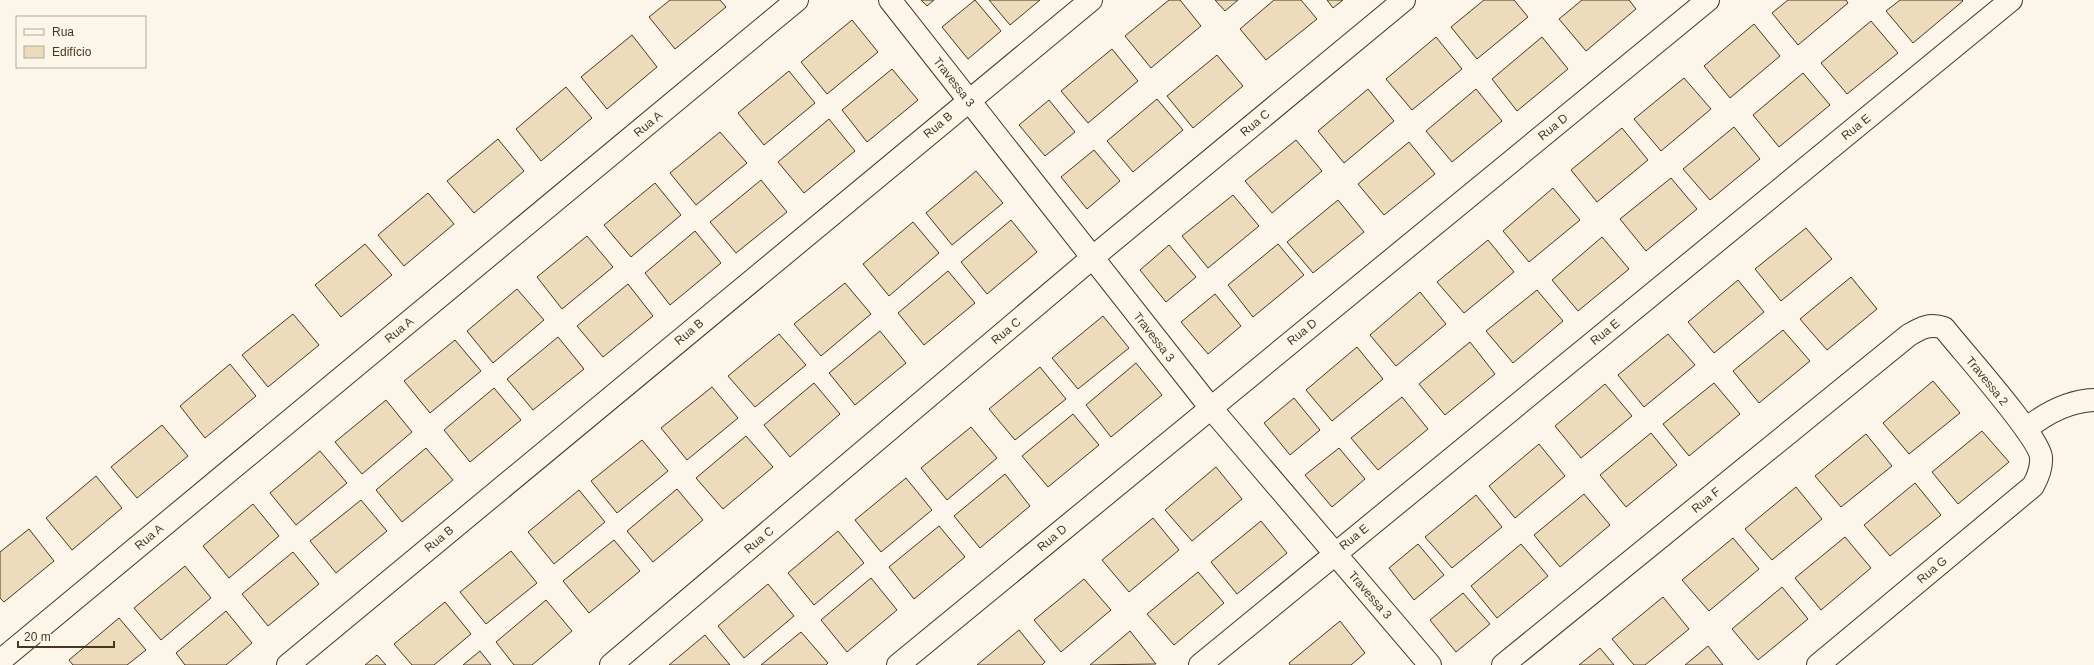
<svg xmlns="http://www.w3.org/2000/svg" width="2094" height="665" font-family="Helvetica,sans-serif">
  <rect width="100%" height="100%" fill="#fbf6e9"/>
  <g fill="#ecdcbc" stroke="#4a3520">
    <path d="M 670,0 L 720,0 L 726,7 L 675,49 L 649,17 Z"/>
    <path d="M 921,0 L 934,0 L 927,6 Z"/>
    <path d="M 975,0 L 1001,31 L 968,59 L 942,27 Z"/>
    <path d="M 989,0 L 1040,0 L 1010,25 Z"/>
    <path d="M 1169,0 L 1180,0 L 1201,26 L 1151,68 L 1125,36 Z"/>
    <path d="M 1215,0 L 1238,0 L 1225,11 Z"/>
    <path d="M 1274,0 L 1301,0 L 1317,19 L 1266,60 L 1240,29 Z"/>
    <path d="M 1327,0 L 1343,0 L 1333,8 Z"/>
    <path d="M 1484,0 L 1514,0 L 1528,17 L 1477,59 L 1451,27 Z"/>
    <path d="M 1582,0 L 1629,0 L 1636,9 L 1586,51 L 1559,19 Z"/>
    <path d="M 1788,0 L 1846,0 L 1848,3 L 1798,45 L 1772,13 Z"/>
    <path d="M 1900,0 L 1962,0 L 1963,1 L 1913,43 L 1886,11 Z"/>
    <path d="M 852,20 L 878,52 L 827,94 L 801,62 Z"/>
    <path d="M 1871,21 L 1898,53 L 1847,94 L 1821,63 Z"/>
    <path d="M 1754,24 L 1780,56 L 1730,98 L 1704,66 Z"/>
    <path d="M 632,35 L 657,67 L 607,109 L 581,77 Z"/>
    <path d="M 1436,37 L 1462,69 L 1412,110 L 1386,79 Z"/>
    <path d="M 1542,37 L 1568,69 L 1517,111 L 1492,79 Z"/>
    <path d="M 1112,49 L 1138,81 L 1088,123 L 1061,91 Z"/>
    <path d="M 1217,55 L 1243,86 L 1193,128 L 1167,96 Z"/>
    <path d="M 892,69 L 918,100 L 867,142 L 842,110 Z"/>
    <path d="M 789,71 L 815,103 L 764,145 L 738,113 Z"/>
    <path d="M 1803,73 L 1830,105 L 1779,147 L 1753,115 Z"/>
    <path d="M 1684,78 L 1711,109 L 1661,151 L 1634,119 Z"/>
    <path d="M 566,87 L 592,118 L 541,161 L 516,129 Z"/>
    <path d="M 1368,89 L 1394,121 L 1344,163 L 1318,131 Z"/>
    <path d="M 1476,89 L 1502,121 L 1452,162 L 1426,131 Z"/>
    <path d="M 1157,99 L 1183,130 L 1133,172 L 1107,141 Z"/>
    <path d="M 1049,100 L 1075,132 L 1045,156 L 1019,125 Z"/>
    <path d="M 829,119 L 855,151 L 804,193 L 778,162 Z"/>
    <path d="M 1734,127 L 1760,159 L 1710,200 L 1683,169 Z"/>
    <path d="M 1622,128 L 1648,160 L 1597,202 L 1571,170 Z"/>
    <path d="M 720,132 L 747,163 L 696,205 L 670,173 Z"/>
    <path d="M 498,139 L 524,171 L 474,213 L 447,181 Z"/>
    <path d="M 1296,140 L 1322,171 L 1272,213 L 1245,181 Z"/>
    <path d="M 1409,142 L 1435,174 L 1384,215 L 1358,184 Z"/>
    <path d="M 1094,150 L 1120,181 L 1087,209 L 1061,177 Z"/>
    <path d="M 976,171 L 1003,203 L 952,245 L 926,213 Z"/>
    <path d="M 1671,178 L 1697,209 L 1646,251 L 1620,219 Z"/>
    <path d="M 761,180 L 787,212 L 736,253 L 710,222 Z"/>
    <path d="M 655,183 L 681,215 L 631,257 L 604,225 Z"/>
    <path d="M 1553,188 L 1580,220 L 1529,262 L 1503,231 Z"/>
    <path d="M 428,193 L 454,224 L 404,266 L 378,235 Z"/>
    <path d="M 1233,195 L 1259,226 L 1208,268 L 1182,236 Z"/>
    <path d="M 1338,200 L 1364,232 L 1313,273 L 1287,242 Z"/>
    <path d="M 1011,220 L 1037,252 L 987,294 L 961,262 Z"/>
    <path d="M 913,222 L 939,253 L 889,296 L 863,264 Z"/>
    <path d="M 1806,228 L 1832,259 L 1781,301 L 1755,269 Z"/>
    <path d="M 695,231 L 721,263 L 670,305 L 645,273 Z"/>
    <path d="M 587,236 L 613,267 L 562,309 L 537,277 Z"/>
    <path d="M 1602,237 L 1629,269 L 1578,311 L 1552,280 Z"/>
    <path d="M 1488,240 L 1514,272 L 1464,313 L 1437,282 Z"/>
    <path d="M 365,244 L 392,275 L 341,317 L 315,285 Z"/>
    <path d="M 1278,244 L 1304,275 L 1253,317 L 1228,285 Z"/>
    <path d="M 1169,245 L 1196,277 L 1166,302 L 1140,270 Z"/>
    <path d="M 948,271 L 975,303 L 924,345 L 898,313 Z"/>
    <path d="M 1851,277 L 1877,309 L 1827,350 L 1800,319 Z"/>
    <path d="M 1738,280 L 1764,312 L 1714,353 L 1688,322 Z"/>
    <path d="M 845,283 L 871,314 L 821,356 L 794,324 Z"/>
    <path d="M 628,284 L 653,316 L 603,357 L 577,326 Z"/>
    <path d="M 517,289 L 544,320 L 493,363 L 467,331 Z"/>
    <path d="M 1537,290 L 1563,321 L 1513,363 L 1486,331 Z"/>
    <path d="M 1420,292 L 1446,324 L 1396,366 L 1370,335 Z"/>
    <path d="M 1215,294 L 1241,326 L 1208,354 L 1181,322 Z"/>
    <path d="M 293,314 L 319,345 L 268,387 L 242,355 Z"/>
    <path d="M 1103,316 L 1129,348 L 1078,389 L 1052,358 Z"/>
    <path d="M 1783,330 L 1810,361 L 1759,403 L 1733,371 Z"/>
    <path d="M 880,331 L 906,363 L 855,405 L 829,373 Z"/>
    <path d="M 779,334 L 806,365 L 755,407 L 728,376 Z"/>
    <path d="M 1668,334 L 1695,365 L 1644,407 L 1618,375 Z"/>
    <path d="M 558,337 L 584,369 L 533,410 L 507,379 Z"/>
    <path d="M 455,340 L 481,371 L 430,413 L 404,381 Z"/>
    <path d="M 1470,342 L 1495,374 L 1445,415 L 1419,384 Z"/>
    <path d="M 1357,347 L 1383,379 L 1332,421 L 1306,390 Z"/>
    <path d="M 1136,363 L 1162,395 L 1111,437 L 1086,405 Z"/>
    <path d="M 230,364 L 256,396 L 205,438 L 180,406 Z"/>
    <path d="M 1040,367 L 1066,399 L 1015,440 L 989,409 Z"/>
    <path d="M 1933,381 L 1960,413 L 1909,454 L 1883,423 Z"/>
    <path d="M 814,383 L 840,414 L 790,457 L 764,425 Z"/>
    <path d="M 1714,383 L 1740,414 L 1689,456 L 1663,424 Z"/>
    <path d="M 1605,384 L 1632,416 L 1581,458 L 1555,426 Z"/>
    <path d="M 712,387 L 738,418 L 687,460 L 661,428 Z"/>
    <path d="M 494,388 L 521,420 L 470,462 L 444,430 Z"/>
    <path d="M 1402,397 L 1428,429 L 1378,470 L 1351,438 Z"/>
    <path d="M 1294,398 L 1320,430 L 1290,455 L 1264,423 Z"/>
    <path d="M 386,400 L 412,432 L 362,474 L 335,442 Z"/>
    <path d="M 1073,414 L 1099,445 L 1048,487 L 1022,456 Z"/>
    <path d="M 162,425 L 188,456 L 137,498 L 111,467 Z"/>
    <path d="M 971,427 L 997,458 L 947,500 L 921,468 Z"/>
    <path d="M 1982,431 L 2009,462 L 1958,504 L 1932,472 Z"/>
    <path d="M 1651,433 L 1677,465 L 1626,507 L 1600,475 Z"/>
    <path d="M 1866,434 L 1892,466 L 1841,507 L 1815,476 Z"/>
    <path d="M 746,436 L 773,467 L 723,509 L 696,478 Z"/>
    <path d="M 642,440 L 668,471 L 617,513 L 591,481 Z"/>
    <path d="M 1539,444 L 1565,476 L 1515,518 L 1489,486 Z"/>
    <path d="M 426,448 L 453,480 L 402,522 L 376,490 Z"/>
    <path d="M 1339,448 L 1365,479 L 1332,507 L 1305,475 Z"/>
    <path d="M 320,451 L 347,483 L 296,525 L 270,493 Z"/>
    <path d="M 1216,467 L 1242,499 L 1192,541 L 1165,510 Z"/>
    <path d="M 1005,474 L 1030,506 L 980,548 L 954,516 Z"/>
    <path d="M 96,476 L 122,508 L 72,550 L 46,518 Z"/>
    <path d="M 906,478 L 932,510 L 881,552 L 855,520 Z"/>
    <path d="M 1915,483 L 1941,515 L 1890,556 L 1864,525 Z"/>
    <path d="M 1796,487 L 1822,519 L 1772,560 L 1745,529 Z"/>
    <path d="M 677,489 L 703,520 L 653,562 L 627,531 Z"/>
    <path d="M 579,490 L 605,522 L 554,564 L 528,532 Z"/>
    <path d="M 1584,494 L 1610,525 L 1560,567 L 1534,535 Z"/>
    <path d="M 1476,495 L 1502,527 L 1452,568 L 1425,537 Z"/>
    <path d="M 361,500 L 387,531 L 336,573 L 310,541 Z"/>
    <path d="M 253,504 L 279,536 L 229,578 L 203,546 Z"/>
    <path d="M 1153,518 L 1179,550 L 1129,592 L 1102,560 Z"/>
    <path d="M 1261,521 L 1287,553 L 1237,594 L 1211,562 Z"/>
    <path d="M 939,526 L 965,557 L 914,599 L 889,567 Z"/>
    <path d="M 29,529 L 54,561 L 4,602 L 0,598 L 0,552 Z"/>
    <path d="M 838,531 L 864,563 L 814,605 L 788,573 Z"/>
    <path d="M 1845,537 L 1871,568 L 1821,610 L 1795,578 Z"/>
    <path d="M 1733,538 L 1759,569 L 1709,611 L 1682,580 Z"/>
    <path d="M 614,540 L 640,571 L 589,613 L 563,581 Z"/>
    <path d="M 1418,544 L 1444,575 L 1414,600 L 1389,568 Z"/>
    <path d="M 1521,544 L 1548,576 L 1497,618 L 1471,586 Z"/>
    <path d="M 511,551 L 537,583 L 486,624 L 460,592 Z"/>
    <path d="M 293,552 L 319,584 L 268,626 L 242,594 Z"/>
    <path d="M 185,566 L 211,598 L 161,640 L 134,608 Z"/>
    <path d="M 1198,572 L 1224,603 L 1174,645 L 1147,614 Z"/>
    <path d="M 871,578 L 897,610 L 847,652 L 821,620 Z"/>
    <path d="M 1084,579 L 1111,610 L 1061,652 L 1034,620 Z"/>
    <path d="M 768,584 L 794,616 L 744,658 L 718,626 Z"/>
    <path d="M 1782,587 L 1808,619 L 1758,660 L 1732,629 Z"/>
    <path d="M 1463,593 L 1490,624 L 1456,652 L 1430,620 Z"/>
    <path d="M 1663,597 L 1689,629 L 1645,665 L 1634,665 L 1612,639 Z"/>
    <path d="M 546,600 L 572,631 L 532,665 L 514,665 L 496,642 Z"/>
    <path d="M 445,602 L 471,634 L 434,665 L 412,665 L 394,644 Z"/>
    <path d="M 226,611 L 252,643 L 226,665 L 185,665 L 176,653 Z"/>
    <path d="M 119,618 L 146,650 L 127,665 L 73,665 L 69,660 Z"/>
    <path d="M 1340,621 L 1365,653 L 1351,665 L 1290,665 L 1289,663 Z"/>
    <path d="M 1019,630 L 1045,662 L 1042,665 L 977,665 Z"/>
    <path d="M 1130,631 L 1156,664 L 1090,665 Z"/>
    <path d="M 801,632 L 828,663 L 826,665 L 761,665 Z"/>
    <path d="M 705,635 L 730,665 L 669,665 Z"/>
    <path d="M 1708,646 L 1723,665 L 1685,665 Z"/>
    <path d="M 1600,648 L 1614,665 L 1579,665 Z"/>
    <path d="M 480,651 L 491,665 L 463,665 Z"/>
    <path d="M 377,655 L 386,665 L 365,665 Z"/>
  </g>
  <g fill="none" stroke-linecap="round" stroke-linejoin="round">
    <g stroke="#4a3520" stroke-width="24">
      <g id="minor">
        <path d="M 890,0 L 1210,407 L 1430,665"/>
        <path d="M 2026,429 C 2046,413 2068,401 2094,400"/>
        <path d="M 0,661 L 797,0"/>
        <path d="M 288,665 L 1091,0"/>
        <path d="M 611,665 L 1092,258 L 1404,0"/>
        <path d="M 898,665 L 1708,0"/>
        <path d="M 1200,665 L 2011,0"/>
        <path d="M 1503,665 L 1909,335 C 1921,328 1930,323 1944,328 C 1962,351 2038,435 2041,457 C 2042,468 2038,477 2033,486 L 1818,665"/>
      </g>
    </g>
    <use href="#minor" stroke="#fbf6e9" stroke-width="22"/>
  </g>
  <g text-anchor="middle" stroke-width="3" stroke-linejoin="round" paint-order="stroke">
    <g font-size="12" fill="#4a3520" stroke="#fbf6e9">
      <text transform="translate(954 82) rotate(52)" y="4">Travessa 3</text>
      <text transform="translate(1255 123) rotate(-40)" y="4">Rua C</text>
      <text transform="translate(648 124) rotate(-40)" y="4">Rua A</text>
      <text transform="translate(938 125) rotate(-40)" y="4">Rua B</text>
      <text transform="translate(1553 127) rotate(-39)" y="4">Rua D</text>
      <text transform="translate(1856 127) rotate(-39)" y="4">Rua E</text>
      <text transform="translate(399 330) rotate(-40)" y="4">Rua A</text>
      <text transform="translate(1006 331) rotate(-40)" y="4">Rua C</text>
      <text transform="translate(689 332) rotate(-40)" y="4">Rua B</text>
      <text transform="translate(1302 332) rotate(-39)" y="4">Rua D</text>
      <text transform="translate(1605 332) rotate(-39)" y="4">Rua E</text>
      <text transform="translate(1154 337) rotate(52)" y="4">Travessa 3</text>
      <text transform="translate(1987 381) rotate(51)" y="4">Travessa 2</text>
      <text transform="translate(1706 500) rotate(-39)" y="4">Rua F</text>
      <text transform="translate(149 537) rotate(-40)" y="4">Rua A</text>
      <text transform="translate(1354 537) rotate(-39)" y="4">Rua E</text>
      <text transform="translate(1052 538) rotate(-40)" y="4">Rua D</text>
      <text transform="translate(439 539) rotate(-40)" y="4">Rua B</text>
      <text transform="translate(759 540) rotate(-40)" y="4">Rua C</text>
      <text transform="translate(1932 570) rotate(-40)" y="4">Rua G</text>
      <text transform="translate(1370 595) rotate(49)" y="4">Travessa 3</text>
    </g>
  </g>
  <rect x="16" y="16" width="130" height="52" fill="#fbf6e9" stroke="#b4a999"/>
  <rect x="24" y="29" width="20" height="6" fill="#fbf6e9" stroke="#b4a999"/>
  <text x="52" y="36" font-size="12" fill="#4a3520">Rua</text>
  <rect x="24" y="46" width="20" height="12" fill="#ecdcbc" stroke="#b4a999"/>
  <text x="52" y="56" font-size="12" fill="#4a3520">Edifício</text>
  <path d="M18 641v6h96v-6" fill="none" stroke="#4a3520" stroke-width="2"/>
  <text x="24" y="641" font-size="12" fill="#4a3520" stroke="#fbf6e9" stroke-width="3" paint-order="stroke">20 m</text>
</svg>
